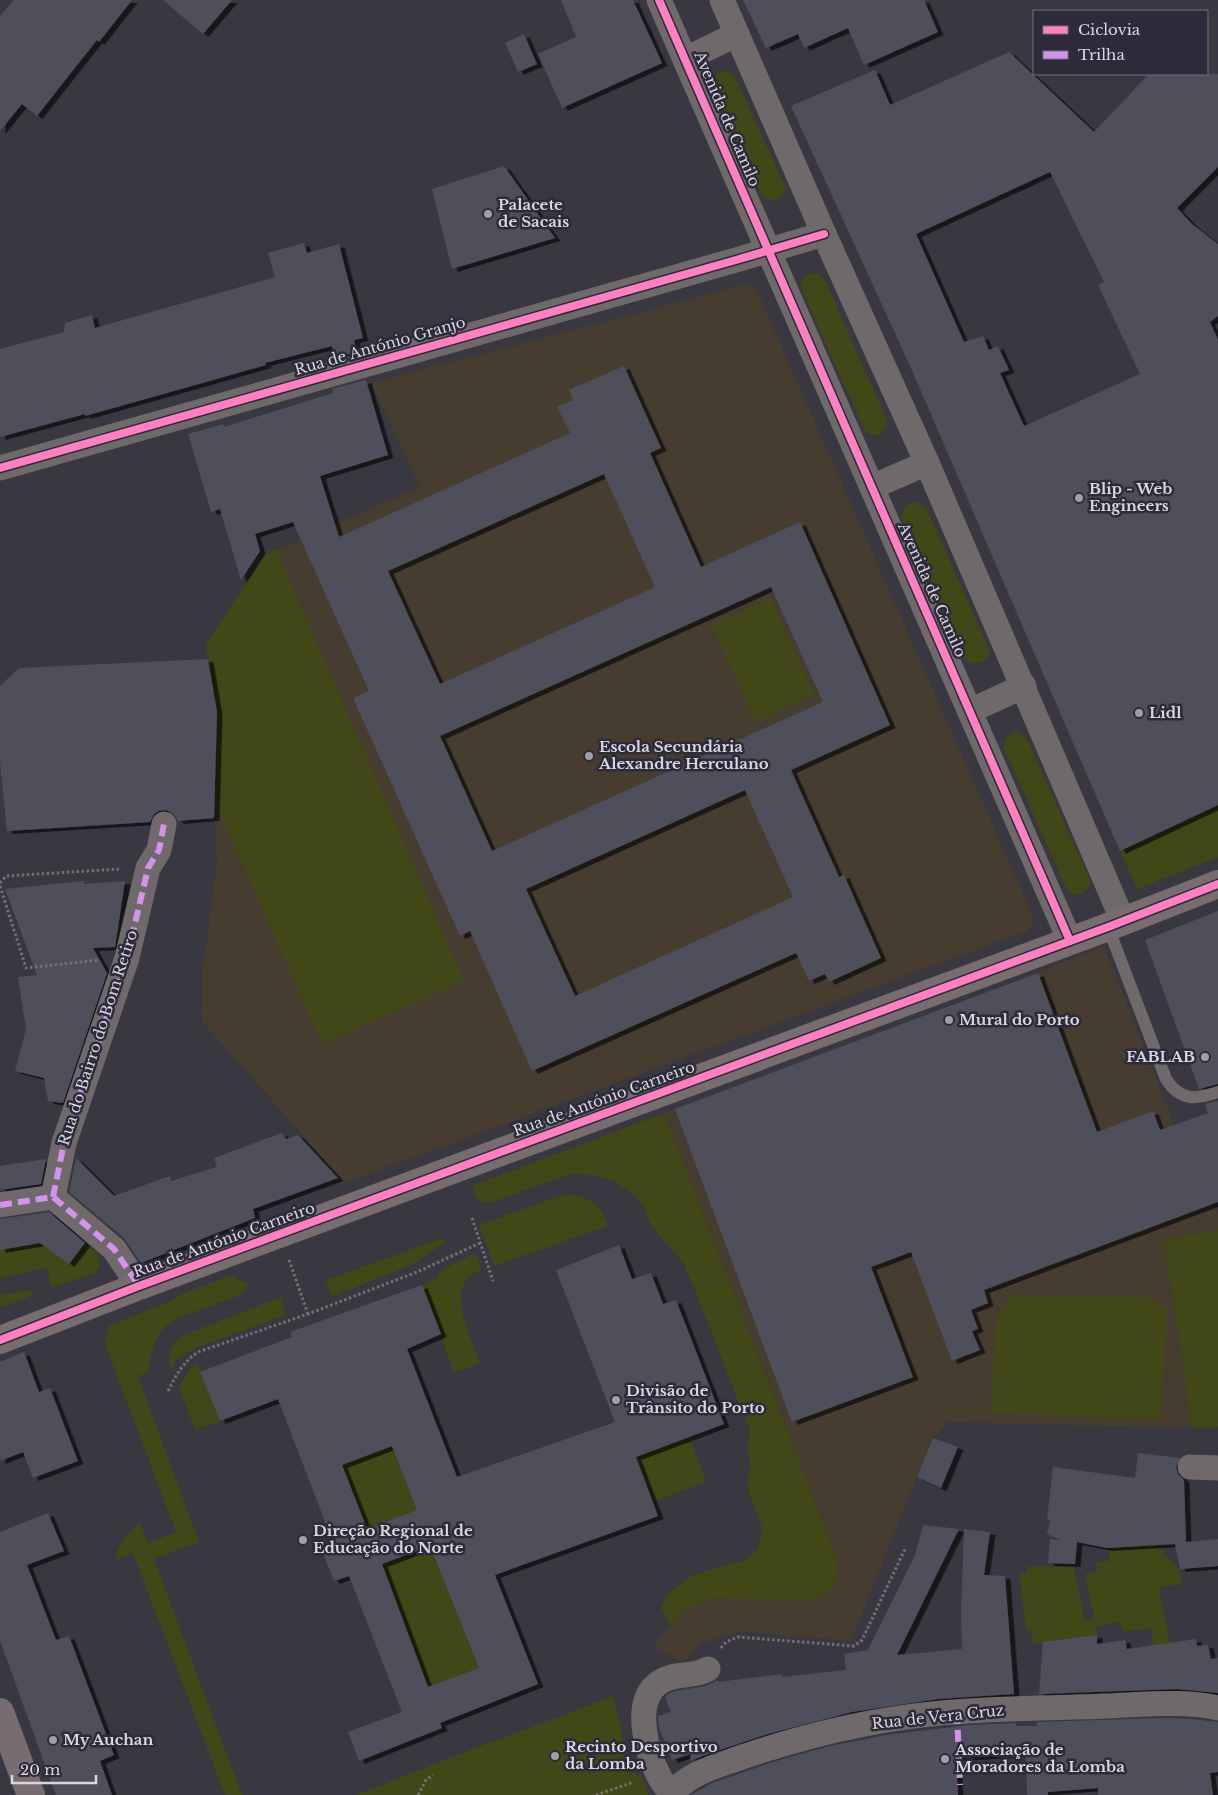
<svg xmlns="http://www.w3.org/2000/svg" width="1218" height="1795" font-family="'Libre Baskerville',serif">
  <defs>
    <filter id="shadow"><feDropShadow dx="5.5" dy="3" stdDeviation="0" flood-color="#0009"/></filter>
  </defs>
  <rect width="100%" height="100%" fill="#393840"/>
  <g fill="#463c30">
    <path d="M 743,285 L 754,287 L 758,293 L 1031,912 L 1033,920 L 1033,926 L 1025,932 L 345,1183 L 202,1021 L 203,970 L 217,861 L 214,800 L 217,712 L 206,645 L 264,555 L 420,487 L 371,383 Z"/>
    <path d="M 1104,946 L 1174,1125 L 1218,1213 L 1218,1230 L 1164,1240 L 1192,1428 L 948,1422 L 933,1438 L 851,1641 L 740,1631 L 700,1644 L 683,1663 L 654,1647 L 670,1624 L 685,1610 L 711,1598 L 813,1601 L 827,1593 L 837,1576 L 837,1559 L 664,1113 L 1038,973 Z"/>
  </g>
  <g fill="#414716">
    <path d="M 725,71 L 731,73 L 735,77 L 785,186 C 784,200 773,204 762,196 L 712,87 C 713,78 716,73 725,71 Z"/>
    <path d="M 814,273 L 819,274 L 824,278 L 887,420 L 887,426 L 880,435 C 873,436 870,435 865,431 L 801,288 C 801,279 805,275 814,273 Z"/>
    <path d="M 916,502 L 926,507 L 989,649 L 989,655 L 981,663 L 970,663 L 966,659 L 902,517 C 903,508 906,503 916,502 Z"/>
    <path d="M 276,549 L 464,981 L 322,1044 L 214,800 L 217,712 L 206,645 L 264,555 Z"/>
    <path d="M 770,598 L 814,695 L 756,722 L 711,625 Z"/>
    <path d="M 1017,732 L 1022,734 L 1026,737 L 1090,880 L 1090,885 L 1083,894 L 1071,894 L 1067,890 L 1004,748 C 1004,738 1008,734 1017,732 Z"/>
    <path d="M 1218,805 L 1218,857 L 1137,889 L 1120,851 Z"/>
    <path d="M 664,1113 L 837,1559 C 838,1583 834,1590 813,1601 L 711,1598 L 685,1610 L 670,1624 L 661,1608 L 667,1595 L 689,1577 L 715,1568 L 743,1561 L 758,1549 L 762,1528 L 749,1493 L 747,1479 L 750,1470 L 747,1445 L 750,1431 L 695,1290 L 683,1263 L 652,1227 L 644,1208 L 633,1194 L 615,1182 L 598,1176 L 580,1174 L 568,1175 L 490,1203 L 483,1202 L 476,1198 L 472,1186 Z"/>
    <path d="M 571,1194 C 592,1199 601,1205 608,1226 L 494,1266 L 479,1225 L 559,1196 Z"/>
    <path d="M 1218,1230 L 1218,1427 L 1192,1428 L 1164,1240 Z"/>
    <path d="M 443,1238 L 445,1242 L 414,1264 L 331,1297 L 326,1280 Z"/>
    <path d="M 40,1243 L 69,1264 L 85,1243 L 98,1253 L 100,1266 L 95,1273 L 51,1288 L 47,1268 L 0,1278 L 0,1250 Z"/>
    <path d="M 475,1253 L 482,1270 C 441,1282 471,1336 480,1363 L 454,1373 L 422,1285 L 437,1279 L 440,1271 Z"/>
    <path d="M 231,1275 L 248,1284 L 241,1295 L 173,1320 L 161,1331 L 154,1344 L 149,1364 L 150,1372 L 138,1376 L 199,1542 L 154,1559 L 242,1795 L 225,1795 L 133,1553 L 115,1560 C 119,1543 126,1533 140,1523 L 148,1543 L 176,1532 L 105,1344 L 106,1336 L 110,1325 L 174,1300 L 177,1296 Z"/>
    <path d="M 32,1290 L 34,1294 L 29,1297 L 0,1308 L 0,1295 Z"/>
    <path d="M 1010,1295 L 1146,1297 L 1167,1309 L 1161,1420 L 991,1412 L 996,1319 Z"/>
    <path d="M 281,1297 L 286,1315 L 193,1349 L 176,1360 L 171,1370 C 167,1355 169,1346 181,1336 Z"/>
    <path d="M 198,1363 L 220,1421 L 195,1430 L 179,1387 L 189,1370 Z"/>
    <path d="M 370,1363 L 417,1510 L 367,1529 L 342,1465 L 368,1455 Z"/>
    <path d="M 690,1437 L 706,1482 L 653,1501 L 636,1457 Z"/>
    <path d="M 1157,1545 L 1180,1570 L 1182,1584 L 1159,1587 L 1171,1648 L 1153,1649 L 1151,1628 L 1123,1632 L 1120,1622 L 1096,1626 L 1097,1635 L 1088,1636 L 1089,1644 L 1074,1638 L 1033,1644 L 1032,1630 L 1026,1631 L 1019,1574 L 1027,1573 L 1027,1566 L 1074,1567 L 1085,1620 L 1094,1618 L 1085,1574 L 1097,1572 L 1096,1562 L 1110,1561 L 1107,1548 Z"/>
    <path d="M 430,1546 L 479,1668 L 428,1687 L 382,1564 Z"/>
    <path d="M 613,1696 L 621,1727 L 626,1771 L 638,1775 L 644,1779 L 648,1795 L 357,1795 L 452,1757 Z"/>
  </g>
  <g fill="#4f4f5c" fill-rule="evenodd" filter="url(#shadow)">
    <path d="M 14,0 L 132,0 L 99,42 L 97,40 L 70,74 L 37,116 L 22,104 L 0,131 L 0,16 Z"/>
    <path d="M 163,0 L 232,0 L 203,34 Z"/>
    <path d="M 561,0 L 633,0 L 662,63 L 562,108 L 538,54 L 576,37 Z"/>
    <path d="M 743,0 L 924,0 L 938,32 L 864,65 L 848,28 L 804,48 L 798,34 L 766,48 Z"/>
    <path d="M 524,34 L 537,64 L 518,72 L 505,43 Z"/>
    <path d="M 1009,52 L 1094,132 L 1149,74 L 1218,74 L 1218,167 L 1177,208 L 1192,224 L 1218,244 L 1218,316 L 1210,322 L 1218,340 L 1218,805 L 1120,851 L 910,366 L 791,106 L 875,70 L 890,105 ZM 1050,172 L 1104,282 L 1098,285 L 1140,374 L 1024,426 L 1000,373 L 1009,370 L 998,346 L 989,350 L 983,336 L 964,342 L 916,234 Z"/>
    <path d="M 504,166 L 555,238 L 452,269 L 432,189 Z"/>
    <path d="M 304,243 L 307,253 L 339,244 L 363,338 L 354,340 L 357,352 L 335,358 L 332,346 L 265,363 L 266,365 L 206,382 L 85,416 L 85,414 L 0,437 L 0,349 L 64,332 L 65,323 L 92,315 L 95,328 L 275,277 L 268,253 Z"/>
    <path d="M 624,366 L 661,448 L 650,453 L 701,567 L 800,522 L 890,725 L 791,770 L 839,877 L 844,875 L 881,958 L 829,982 L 825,974 L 809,981 L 796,953 L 532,1071 L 470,931 L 460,936 L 353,698 L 369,691 L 293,522 L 255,534 L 260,551 L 241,580 L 220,509 L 211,512 L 188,434 L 223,424 L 224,427 L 333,393 L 332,389 L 366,380 L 388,455 L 320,476 L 339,537 L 570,433 L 557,407 L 573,400 L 569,390 ZM 604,474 L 655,587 L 440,684 L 388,571 ZM 771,587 L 823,702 L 492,851 L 440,736 ZM 745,790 L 793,897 L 575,996 L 526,889 Z"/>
    <path d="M 208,659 L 217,712 L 214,818 L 178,821 L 174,814 L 166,810 L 159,811 L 154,814 L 150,822 L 7,831 L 0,762 L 0,686 L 19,668 Z"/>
    <path d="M 84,881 L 84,884 L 125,881 L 115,947 L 93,948 L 107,973 L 63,1103 L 48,1101 L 44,1078 L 15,1071 L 26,1029 L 18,977 L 37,975 L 5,889 Z"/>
    <path d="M 1218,911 L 1218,1084 L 1199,1089 L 1145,940 Z"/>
    <path d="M 1038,973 L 1097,1132 L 1153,1111 L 1160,1130 L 1208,1113 L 1205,1104 L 1218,1101 L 1218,1202 L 984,1290 L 988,1303 L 971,1310 L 978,1329 L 972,1331 L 980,1350 L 952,1361 L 911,1252 L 871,1267 L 913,1377 L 792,1422 L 675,1109 Z"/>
    <path d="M 282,1133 L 286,1139 L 298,1135 L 338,1178 L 253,1209 L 255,1218 L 141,1263 L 124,1238 L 69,1192 L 76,1158 L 114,1196 L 170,1176 L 171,1181 L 217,1167 L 214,1158 Z"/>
    <path d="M 46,1159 L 41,1184 L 0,1190 L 0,1166 Z"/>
    <path d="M 49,1212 L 85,1243 L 69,1264 L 40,1243 L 0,1250 L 0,1219 Z"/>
    <path d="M 619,1245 L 632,1279 L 651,1273 L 663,1304 L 676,1300 L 724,1424 L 636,1457 L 658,1516 L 495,1575 L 538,1684 L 440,1723 L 442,1728 L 359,1761 L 348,1732 L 402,1712 L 349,1576 L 334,1581 L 320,1545 L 332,1540 L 278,1399 L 220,1421 L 200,1372 L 292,1337 L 290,1332 L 422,1285 L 441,1334 L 407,1349 L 457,1477 L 615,1422 L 556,1270 ZM 392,1446 L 417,1510 L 367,1529 L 342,1465 ZM 430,1546 L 479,1668 L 428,1687 L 382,1564 Z"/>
    <path d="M 24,1352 L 39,1392 L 50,1388 L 78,1461 L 33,1478 L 23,1452 L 0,1461 L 0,1362 Z"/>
    <path d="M 933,1438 L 958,1447 L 941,1488 L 917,1477 Z"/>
    <path d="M 1138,1453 L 1180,1458 L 1176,1467 L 1178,1474 L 1184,1480 L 1186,1542 L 1218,1539 L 1218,1566 L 1180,1569 L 1175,1544 L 1107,1548 L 1077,1542 L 1075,1564 L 1048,1563 L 1050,1539 L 1060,1540 L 1047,1534 L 1050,1521 L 1047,1518 L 1053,1467 L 1135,1478 Z"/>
    <path d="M 48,1513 L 64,1551 L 27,1565 L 56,1640 L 69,1636 L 114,1755 L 100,1761 L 112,1795 L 56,1795 L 0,1641 L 0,1532 Z"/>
    <path d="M 923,1525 L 959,1529 L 897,1655 L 962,1649 L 961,1612 L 964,1529 L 990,1532 L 984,1575 L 1005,1576 L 1014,1694 L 938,1699 L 852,1712 L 768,1734 L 711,1753 L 690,1761 L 691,1754 L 672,1760 L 659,1727 L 658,1716 L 671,1712 L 665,1697 L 668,1694 L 676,1691 L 706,1686 L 718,1680 L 718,1682 L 782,1674 L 782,1677 L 846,1670 L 844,1654 L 868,1650 L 915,1555 Z"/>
    <path d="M 1097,1635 L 1097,1644 L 1125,1640 L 1127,1649 L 1196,1639 L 1197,1646 L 1208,1645 L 1211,1659 L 1218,1658 L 1218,1693 L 1177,1689 L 1039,1694 L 1043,1642 Z"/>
    <path d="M 1162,1718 L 1191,1719 L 1218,1722 L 1218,1772 L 1210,1773 L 1213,1795 L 1098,1795 L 1098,1788 L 1048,1792 L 1048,1795 L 1027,1795 L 1026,1754 L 956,1758 L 958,1795 L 691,1795 L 712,1783 L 776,1761 L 830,1746 L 886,1735 L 969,1725 L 1016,1723 L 1016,1726 L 1037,1726 L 1037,1722 Z"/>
  </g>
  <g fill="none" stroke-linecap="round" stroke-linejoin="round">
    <g stroke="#746f73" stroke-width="3" stroke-dasharray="2.5 2.5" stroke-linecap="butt">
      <path d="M 0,883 L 6,876 L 120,869"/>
      <path d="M 0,886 L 26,968 L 99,960"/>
      <path d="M 472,1218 L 493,1281"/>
      <path d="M 289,1260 L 308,1314"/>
      <path d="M 168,1391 C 176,1375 183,1362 198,1352 L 308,1314 L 417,1272 L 480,1243"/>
      <path d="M 721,1648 L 726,1642 L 738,1637 L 854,1646 L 862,1640 L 905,1549"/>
      <path d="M 418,1795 L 426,1780 L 433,1775"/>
      <path d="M 596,1795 L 634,1782"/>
    </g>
    <path stroke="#70696c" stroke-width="12" d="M 1108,927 L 1166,1079 C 1180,1101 1196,1100 1218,1092"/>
    <g stroke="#70696c" stroke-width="25">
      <path d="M 659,0 L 1070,941"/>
      <path d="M 722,0 L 824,234 L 927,463 L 1123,921"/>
      <path d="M 686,59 L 737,34"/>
      <path d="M 0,468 L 736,260 L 824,234"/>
      <path d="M 872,487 L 927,463"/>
      <path d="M 970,711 L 1024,686"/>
      <path d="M 53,1197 L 64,1143 L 127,958 L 148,868 L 159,850 L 164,824"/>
      <path d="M 0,1205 L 53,1197 L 114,1249 L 139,1286"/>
      <path d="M 1190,1467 L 1218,1468"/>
      <path d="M 708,1669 C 692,1678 675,1672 660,1682 C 631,1701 647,1754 660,1778 C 663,1784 668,1789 672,1793 C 692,1771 718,1766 745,1756 C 816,1732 893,1715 968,1711 C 1013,1708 1059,1708 1104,1706 C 1137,1705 1187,1700 1218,1708"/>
    </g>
    <g stroke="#776d70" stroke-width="28">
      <path d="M 0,1340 L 139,1286 L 1108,927 L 1218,884"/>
      <path d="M 0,1712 L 31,1795"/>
    </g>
    <g stroke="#d193ec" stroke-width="6" stroke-dasharray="12 6" stroke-linecap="butt">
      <path d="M 53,1197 L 64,1143 L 127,958 L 148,868 L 159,850 L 164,824"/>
      <path d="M 0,1205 L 53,1197 L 114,1249 L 139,1286"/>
      <path d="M 957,1712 L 960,1785"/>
    </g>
    <g stroke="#2d2b39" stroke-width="11">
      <g id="cycleway">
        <path d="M 659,0 L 1070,941"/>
        <path d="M 0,468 L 736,260 L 824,234"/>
        <path d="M 0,1340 L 139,1286 L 1108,927 L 1218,884"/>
      </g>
    </g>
    <use href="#cycleway" stroke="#ff80c0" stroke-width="8"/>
  </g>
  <g fill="#a09fa8" stroke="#2d2b39" stroke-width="2">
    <circle cx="488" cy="214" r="5"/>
    <circle cx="1079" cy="498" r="5"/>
    <circle cx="1139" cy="713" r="5"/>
    <circle cx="589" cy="756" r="5"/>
    <circle cx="949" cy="1020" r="5"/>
    <circle cx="1205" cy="1057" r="5"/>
    <circle cx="616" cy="1400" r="5"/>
    <circle cx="303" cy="1540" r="5"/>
    <circle cx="53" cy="1740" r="5"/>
    <circle cx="555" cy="1756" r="5"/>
    <circle cx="945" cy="1759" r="5"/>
  </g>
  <g text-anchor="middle" stroke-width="5" stroke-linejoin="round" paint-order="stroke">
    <g font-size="15" fill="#d8d7e0" stroke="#2d2b39">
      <text transform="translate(727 119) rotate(67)" y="5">Avenida de Camilo</text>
      <text transform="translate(380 346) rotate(-16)" y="5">Rua de António Granjo</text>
      <text transform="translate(932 590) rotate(66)" y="5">Avenida de Camilo</text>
      <text transform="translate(98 1038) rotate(-72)" y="5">Rua do Bairro do Bom Retiro</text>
      <text transform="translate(604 1099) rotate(-20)" y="5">Rua de António Carneiro</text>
      <text transform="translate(224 1240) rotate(-20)" y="5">Rua de António Carneiro</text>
      <text transform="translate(938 1717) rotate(-6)" y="5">Rua de Vera Cruz</text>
    </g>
    <g font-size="15" font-weight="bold" fill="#d8d7e0" stroke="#2d2b39" text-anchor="start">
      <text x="498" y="210">Palacete<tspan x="498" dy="17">de Sacais</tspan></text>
      <text x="1089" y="494">Blip - Web<tspan x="1089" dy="17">Engineers</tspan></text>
      <text x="1149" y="718">Lidl</text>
      <text x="599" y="752">Escola Secundária<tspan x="599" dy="17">Alexandre Herculano</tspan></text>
      <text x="959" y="1025">Mural do Porto</text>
      <text x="1195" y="1062" text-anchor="end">FABLAB</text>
      <text x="626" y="1396">Divisão de<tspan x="626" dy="17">Trânsito do Porto</tspan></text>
      <text x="313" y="1536">Direção Regional de<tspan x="313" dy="17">Educação do Norte</tspan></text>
      <text x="63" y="1745">My Auchan</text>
      <text x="565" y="1752">Recinto Desportivo<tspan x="565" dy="17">da Lomba</tspan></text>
      <text x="955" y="1755">Associação de<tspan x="955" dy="17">Moradores da Lomba</tspan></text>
    </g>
  </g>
  <rect x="1033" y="10" width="175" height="65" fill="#2d2b39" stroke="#71707c"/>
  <rect x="1043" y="26" width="25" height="8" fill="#ff80c0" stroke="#71707c"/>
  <text x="1078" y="35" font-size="15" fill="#d8d7e0">Ciclovia</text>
  <rect x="1043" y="51" width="25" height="8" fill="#d193ec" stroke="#71707c"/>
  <text x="1078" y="60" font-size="15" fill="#d8d7e0">Trilha</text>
  <path d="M12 1775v8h84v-8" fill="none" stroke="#d8d7e0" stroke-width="2.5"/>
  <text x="20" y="1775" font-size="15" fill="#d8d7e0" stroke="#2d2b39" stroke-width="4" paint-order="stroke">20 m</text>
</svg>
